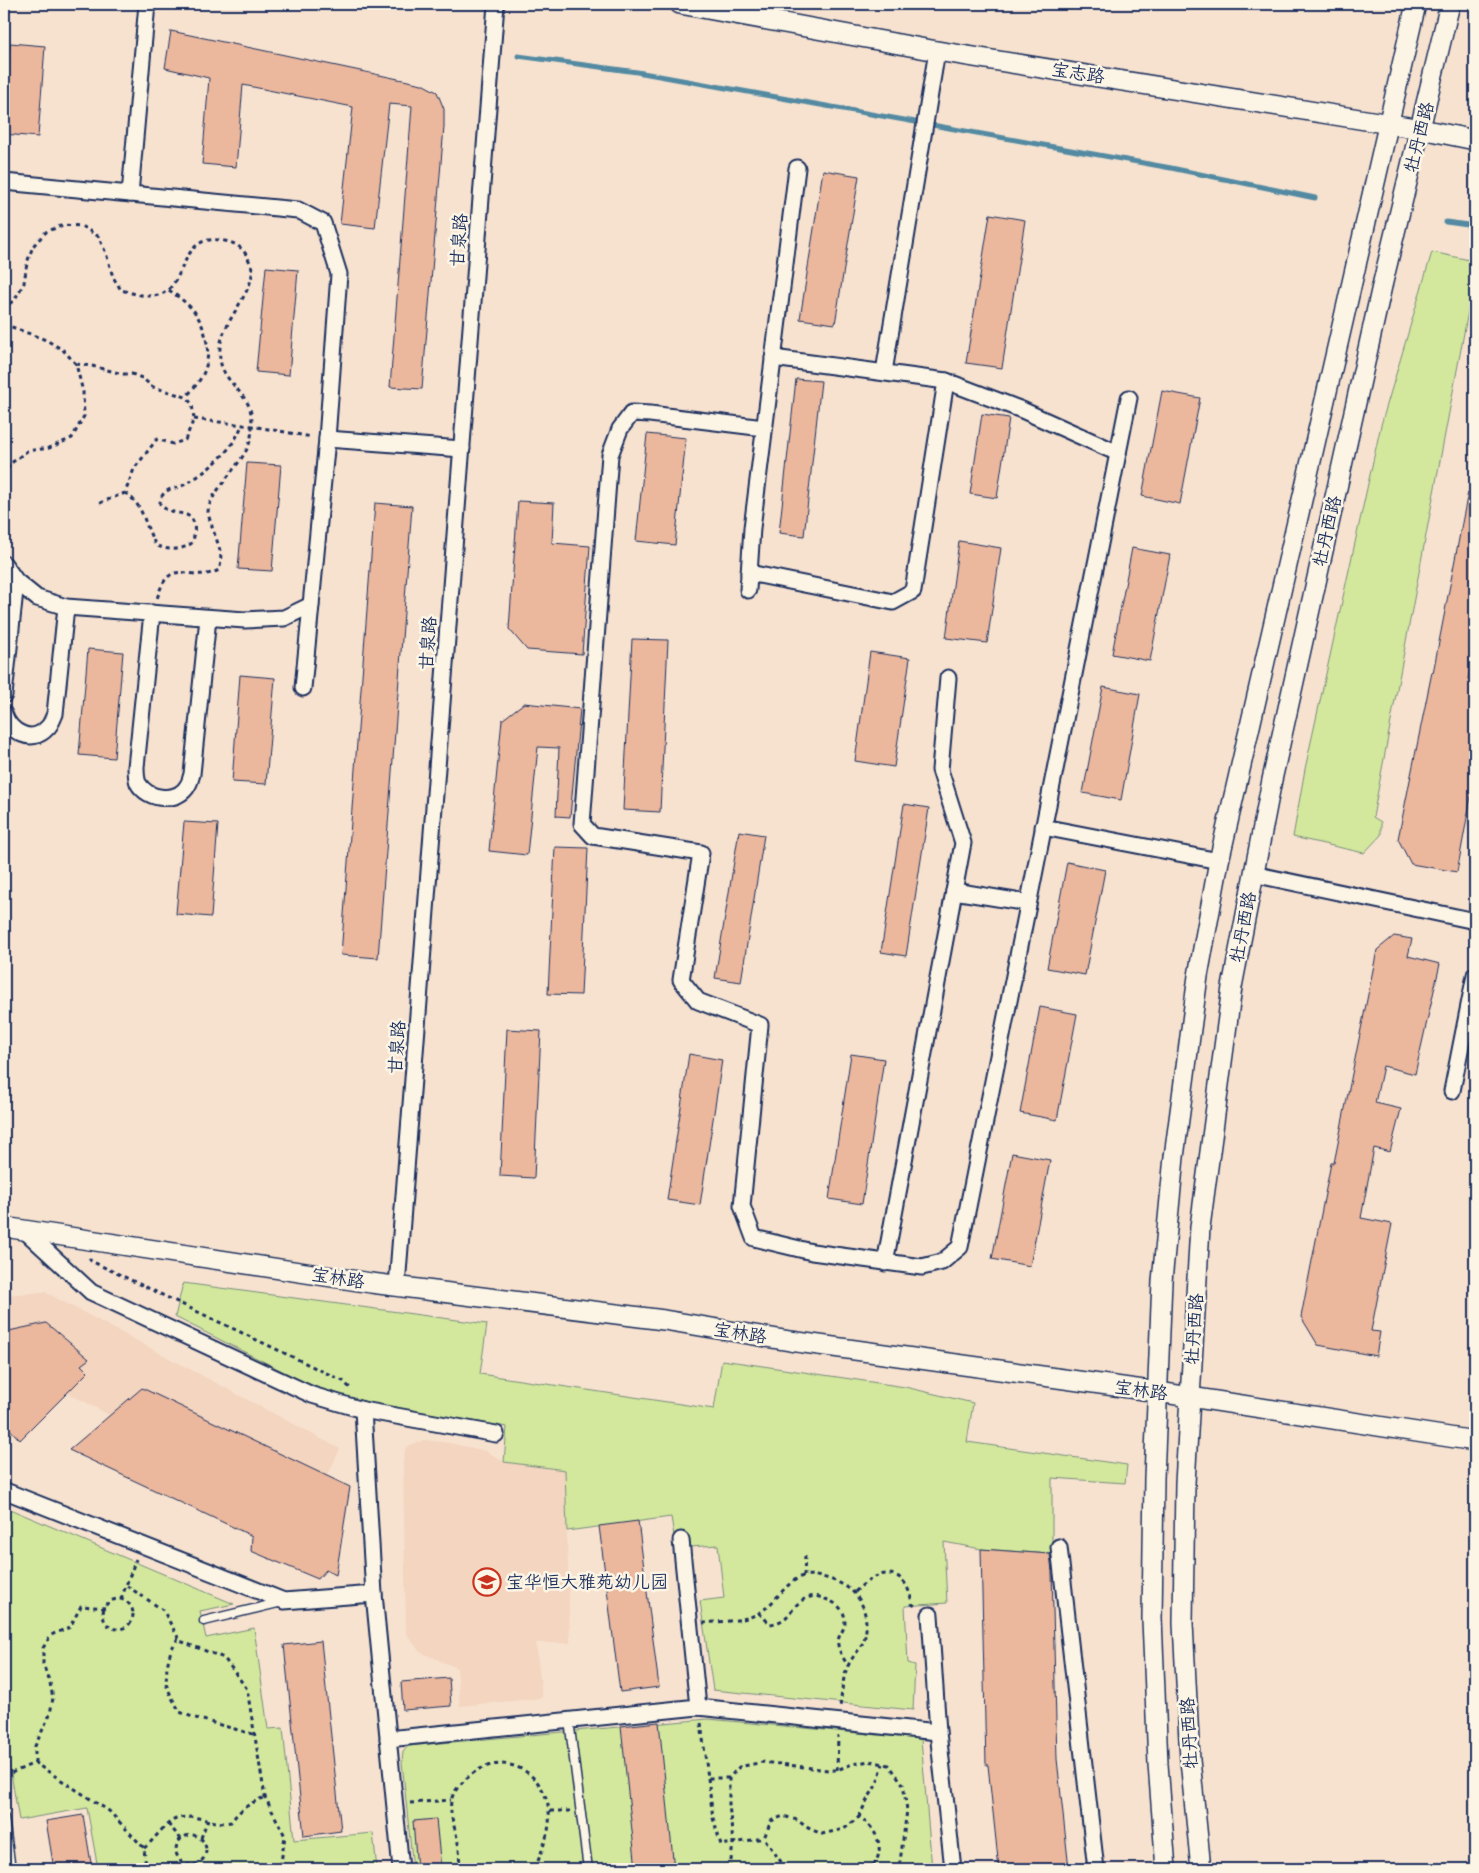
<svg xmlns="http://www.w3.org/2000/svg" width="1479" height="1873" font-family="'Balsamiq Sans','LXGW WenKai TC',sans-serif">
  <rect width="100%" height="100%" fill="#f7e2cf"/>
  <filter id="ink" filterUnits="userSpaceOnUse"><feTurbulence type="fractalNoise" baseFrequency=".02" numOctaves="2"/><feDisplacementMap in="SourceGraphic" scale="10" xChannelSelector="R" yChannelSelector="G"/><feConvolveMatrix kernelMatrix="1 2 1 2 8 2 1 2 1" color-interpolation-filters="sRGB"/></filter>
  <g filter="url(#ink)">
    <g fill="#f3d5c0">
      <path d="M 45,1292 L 340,1449 L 305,1522 L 32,1373 L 4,1380 L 4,1295 Z"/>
      <path d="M 424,1440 L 449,1443 L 486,1451 L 504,1462 L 565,1470 L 570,1643 L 536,1643 L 542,1698 L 460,1706 L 457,1668 L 420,1652 L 406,1633 L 403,1461 L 406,1447 Z"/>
    </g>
    <g fill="#d3e89c" stroke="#778c7d">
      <path d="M 1432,252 L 1474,261 L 1473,285 L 1373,817 L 1381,822 L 1381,835 L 1364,853 L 1293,837 L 1305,769 L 1381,425 Z"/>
      <path d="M 183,1283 L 487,1324 L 480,1374 L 714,1409 L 722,1360 L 905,1387 L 973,1403 L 967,1442 L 1127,1465 L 1125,1483 L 1052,1478 L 1052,1554 L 981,1549 L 944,1542 L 947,1603 L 905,1606 L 908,1663 L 915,1665 L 913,1710 L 713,1690 L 700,1601 L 724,1598 L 718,1545 L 676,1548 L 671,1517 L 567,1531 L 565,1470 L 504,1462 L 507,1427 L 347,1399 L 302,1381 L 175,1317 Z"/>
      <path d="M 4,1510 L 12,1510 L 234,1604 L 200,1611 L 206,1638 L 254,1628 L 268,1729 L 283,1728 L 294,1840 L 373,1833 L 377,1869 L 98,1869 L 87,1808 L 19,1820 L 4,1733 Z"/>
      <path d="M 708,1719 L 921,1739 L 932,1869 L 413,1869 L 402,1762 L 403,1752 L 408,1746 Z"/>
    </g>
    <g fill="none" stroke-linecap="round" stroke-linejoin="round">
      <g stroke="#528aa2" stroke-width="5">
        <path d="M 518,56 L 637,72 L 1171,168 L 1315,198"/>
        <path d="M 1446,222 L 1475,226"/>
      </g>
    </g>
    <g fill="#ebb79d" stroke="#1b2f5e">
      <path d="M 171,31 L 422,84 L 437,92 L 444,109 L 444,127 L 422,389 L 390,387 L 412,106 L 389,104 L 375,228 L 340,224 L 353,107 L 243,85 L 236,167 L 202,164 L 209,78 L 165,68 Z"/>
      <path d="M 10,43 L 45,46 L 38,137 L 4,134 Z"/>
      <path d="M 823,170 L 859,176 L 835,324 L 800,319 Z"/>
      <path d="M 990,214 L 1025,220 L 1002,368 L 966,363 Z"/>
      <path d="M 266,267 L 298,270 L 289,375 L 256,372 Z"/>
      <path d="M 796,379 L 821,381 L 804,536 L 779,533 Z"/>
      <path d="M 1162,391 L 1200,398 L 1180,504 L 1142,496 Z"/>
      <path d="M 982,414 L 1009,418 L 997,498 L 970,494 Z"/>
      <path d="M 647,434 L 686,438 L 675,545 L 636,541 Z"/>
      <path d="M 247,463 L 281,465 L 272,571 L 238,569 Z"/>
      <path d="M 1468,492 L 1475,493 L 1475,652 L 1472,652 L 1468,679 L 1475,680 L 1475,775 L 1457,872 L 1411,864 L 1398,839 L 1432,672 L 1433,673 Z"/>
      <path d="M 518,501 L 554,503 L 552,543 L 590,546 L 582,654 L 527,650 L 509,629 Z"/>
      <path d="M 375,503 L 412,506 L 378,958 L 341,955 Z"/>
      <path d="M 959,541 L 1001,548 L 987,643 L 946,638 Z"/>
      <path d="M 1132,548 L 1170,555 L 1150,661 L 1112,654 Z"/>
      <path d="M 632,639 L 668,640 L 660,812 L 623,810 Z"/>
      <path d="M 88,649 L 123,652 L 114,758 L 79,755 Z"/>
      <path d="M 870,652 L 910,658 L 894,767 L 855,761 Z"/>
      <path d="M 240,675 L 275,678 L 266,784 L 232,782 Z"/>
      <path d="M 1103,687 L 1140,694 L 1121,800 L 1083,793 Z"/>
      <path d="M 524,703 L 580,709 L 570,817 L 556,816 L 559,748 L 538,747 L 527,855 L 489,851 L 502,720 Z"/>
      <path d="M 904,804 L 929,808 L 906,956 L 881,952 Z"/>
      <path d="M 184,822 L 218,824 L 211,917 L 176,914 Z"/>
      <path d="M 739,831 L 764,835 L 741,982 L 715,978 Z"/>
      <path d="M 555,847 L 588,848 L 581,995 L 548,994 Z"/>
      <path d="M 1067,862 L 1105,870 L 1085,975 L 1047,968 Z"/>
      <path d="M 1394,936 L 1412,939 L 1408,956 L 1440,964 L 1415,1074 L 1383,1066 L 1375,1103 L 1401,1109 L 1390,1152 L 1374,1148 L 1361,1218 L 1392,1224 L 1371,1331 L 1380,1332 L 1376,1356 L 1318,1345 L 1301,1317 L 1331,1163 L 1334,1163 L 1377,950 Z"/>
      <path d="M 1040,1007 L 1077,1014 L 1057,1120 L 1020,1113 Z"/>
      <path d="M 507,1029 L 541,1031 L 534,1178 L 500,1176 Z"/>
      <path d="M 689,1054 L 722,1060 L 700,1205 L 667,1200 Z"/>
      <path d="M 851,1054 L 884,1059 L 862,1204 L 829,1199 Z"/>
      <path d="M 1012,1153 L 1050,1160 L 1030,1266 L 992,1259 Z"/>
      <path d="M 46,1323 L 89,1359 L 81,1365 L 88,1372 L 20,1440 L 4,1423 L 4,1332 Z"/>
      <path d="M 142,1388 L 350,1487 L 336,1575 L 326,1570 L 318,1579 L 251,1551 L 252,1536 L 69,1450 Z"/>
      <path d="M 638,1521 L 659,1687 L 620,1692 L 599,1526 Z"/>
      <path d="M 981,1549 L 1050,1554 L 1052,1571 L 1057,1759 L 1069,1869 L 999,1869 L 988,1765 L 986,1765 Z"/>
      <path d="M 321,1641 L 341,1831 L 304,1836 L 284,1645 Z"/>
      <path d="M 449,1678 L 451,1706 L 403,1710 L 401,1682 Z"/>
      <path d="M 659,1722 L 674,1869 L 636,1869 L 621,1726 Z"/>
      <path d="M 83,1815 L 92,1869 L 54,1869 L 46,1821 Z"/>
      <path d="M 436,1819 L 441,1869 L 417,1869 L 413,1821 Z"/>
    </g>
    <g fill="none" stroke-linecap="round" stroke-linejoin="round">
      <g stroke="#1b2f5e" stroke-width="11">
        <g id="service">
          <path d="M 204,1621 L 282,1602"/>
          <path d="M 569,1720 L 588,1869"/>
          <path d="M 4,1818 L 11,1869"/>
        </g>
      </g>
      <g stroke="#1b2f5e" stroke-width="19">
        <g id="minor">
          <path d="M 4,182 L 298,210 L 323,223 L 339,274 L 327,439 L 303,688"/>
          <path d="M 130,194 L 147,4"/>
          <path d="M 773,358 L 946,381 L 1022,410 L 1118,453"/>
          <path d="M 884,372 L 937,51"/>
          <path d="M 764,428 L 650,414 L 632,413 L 620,429 L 610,455 L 582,824 L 593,836 L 701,853 L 681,980 L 698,1001 L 760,1025 L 742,1206 L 754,1238 L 812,1252 L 922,1267 L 942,1262 L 960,1247 L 1129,398"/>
          <path d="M 327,439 L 462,449"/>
          <path d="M 4,564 L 16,581 L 37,598 L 66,607 L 245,620 L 284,618 L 311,605"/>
          <path d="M 749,573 L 893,602 L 913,591 L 946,381"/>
          <path d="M 748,590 L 752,528 L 797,168"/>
          <path d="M 152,613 L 136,767 C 136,772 136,778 138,783 C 147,800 178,804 188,785 C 190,782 191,777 192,774 L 208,618"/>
          <path d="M 4,695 L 16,581"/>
          <path d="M 4,714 C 10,732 32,745 47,728 C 51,725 53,718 55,714 L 66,607"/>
          <path d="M 1043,827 L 1219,861"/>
          <path d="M 1253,874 L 1475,921"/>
          <path d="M 954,891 L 1028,903"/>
          <path d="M 1452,1091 L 1475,975"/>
          <path d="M 24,1230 L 91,1292 L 312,1395 L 363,1410 L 496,1434"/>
          <path d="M 885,1263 L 963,843 L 940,770 L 948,678"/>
          <path d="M 397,1286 L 496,4"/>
          <path d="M 363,1410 L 374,1594 L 401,1869"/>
          <path d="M 4,1493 L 8,1492 L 284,1601 L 374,1594"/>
          <path d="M 681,1540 L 698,1707"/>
          <path d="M 1059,1547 L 1096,1869"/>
          <path d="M 930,1615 L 938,1732 L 953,1869"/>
          <path d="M 388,1739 L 698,1707 L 938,1732"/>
        </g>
      </g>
      <g stroke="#1b2f5e" stroke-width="22">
        <g id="tertiary">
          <path d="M 680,4 L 937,51 L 1421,129 L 1475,140"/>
          <path d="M 4,1227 L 371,1283 L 664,1320 L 790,1341 L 1158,1392 L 1475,1441"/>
          <path d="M 1166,1869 L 1158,1764 L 1152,1619 L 1154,1478 L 1162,1281 L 1174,1157 L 1198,976 L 1219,861 L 1416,4"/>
          <path d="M 1201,1869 L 1190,1760 L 1183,1623 L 1185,1483 L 1200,1227 L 1232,987 L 1272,780 L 1382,286 L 1450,4"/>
        </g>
      </g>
      <g stroke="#1b2f5e" stroke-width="3" stroke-dasharray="4 4" stroke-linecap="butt">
        <path d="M 169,290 C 177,296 186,302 193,310 C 206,326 212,353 204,372 C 200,381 193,389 186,397"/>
        <path d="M 4,309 L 15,299 L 24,283 L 27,263 L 33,246 L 46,232 L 63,225 L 81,226 L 98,236 L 106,253 L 113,277 L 121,290 C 132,293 147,298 158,295 C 188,288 178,230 225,241 C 236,243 243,248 248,258 C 249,261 252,266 252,269 C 255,290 222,322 220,348 C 217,376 236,383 248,404 C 253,414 253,430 250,441 C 245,462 209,492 208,512 C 208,515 210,520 211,523 C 215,539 225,553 219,570 C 190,585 170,552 157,599"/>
        <path d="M 4,324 L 46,340 L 63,350 L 76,364 L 83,392 L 84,416 L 72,438 L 49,448 L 27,451 L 10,464 L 4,475"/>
        <path d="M 76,364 L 92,366 L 123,374 L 132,374 L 142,378 L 153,387 L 186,397 L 192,404 L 194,419 L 185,440 L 173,444 L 157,439 L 134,469 L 125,493 L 100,503"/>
        <path d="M 194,419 L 252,426 L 312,437"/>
        <path d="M 125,493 C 145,505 144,527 156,545 C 166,551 183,551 193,542 C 201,501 174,522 160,504 C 160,499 162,494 167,491 C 171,488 177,488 182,486 C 207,472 232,452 242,425"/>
        <path d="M 89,1258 L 91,1261 L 343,1381 L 351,1389"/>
        <path d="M 804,1576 L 805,1555"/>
        <path d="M 127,1586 L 163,1610 L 180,1641 L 224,1658 L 247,1689 L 265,1797 L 285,1836 L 280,1869"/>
        <path d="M 855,1592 C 878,1568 906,1564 912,1604 L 918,1608"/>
        <path d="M 121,1599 L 136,1559"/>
        <circle cx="118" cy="1614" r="15"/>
        <path d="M 759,1613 L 770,1624 C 794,1621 790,1602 810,1597 C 815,1595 823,1598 828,1600 C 839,1604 848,1614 844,1627 C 842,1633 837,1637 838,1645 C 839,1652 844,1659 848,1666"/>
        <path d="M 703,1623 C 721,1621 744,1622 759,1613 C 776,1603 784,1583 803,1576 C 808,1574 816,1576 822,1577 C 850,1584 867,1598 866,1629 C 865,1648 854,1652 848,1666 C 842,1679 842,1694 840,1707"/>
        <path d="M 178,1638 L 171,1650 L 167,1666 L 166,1684 L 172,1698 L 180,1712 L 192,1717 L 256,1735"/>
        <path d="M 701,1723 L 708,1778 L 729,1778"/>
        <path d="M 35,1763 L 35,1746 L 50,1714 L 53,1698 L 50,1683 L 43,1664 L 43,1648 L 51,1635 L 70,1627 L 81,1606 L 105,1608"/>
        <path d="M 837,1770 L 838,1736"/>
        <path d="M 4,1776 L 35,1763 L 109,1811 L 144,1848 L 146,1869"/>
        <path d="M 708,1778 L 713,1818 L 721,1845 L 764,1838"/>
        <path d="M 410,1803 L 451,1800"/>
        <path d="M 550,1811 L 570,1811"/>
        <path d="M 859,1817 L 866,1802 L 877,1784 L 883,1764"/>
        <path d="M 168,1824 L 181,1839"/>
        <circle cx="191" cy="1850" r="15"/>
        <path d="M 201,1838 L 208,1819"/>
        <path d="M 144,1848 C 155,1840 163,1824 176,1819 C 195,1812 213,1826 231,1822 C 240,1809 250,1803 265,1797"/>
        <path d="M 460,1869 C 459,1860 460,1851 458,1843 C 456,1829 449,1816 451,1801 C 452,1795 458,1786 463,1782 C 505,1738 564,1782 546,1838 C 542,1849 540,1860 533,1869"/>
        <path d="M 730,1869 L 733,1843 L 729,1804 L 729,1778 L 739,1767 L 763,1762 L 828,1770 L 837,1770 L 852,1764 L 869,1761 L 889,1765 L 903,1784 L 907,1810 L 899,1869"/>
        <path d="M 786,1869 L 764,1838 L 771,1821 L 783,1816 L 797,1820 L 808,1828 L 822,1834 L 844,1829 L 859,1817 C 878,1828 888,1854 869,1869"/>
      </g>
      <use href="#service" stroke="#fcf5e5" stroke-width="8"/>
      <use href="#minor" stroke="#fcf5e5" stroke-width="15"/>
      <use href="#tertiary" stroke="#fcf5e5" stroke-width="19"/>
    </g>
  </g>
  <defs>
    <g id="school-ring" transform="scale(1.4375)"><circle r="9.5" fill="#fcf5e5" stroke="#c8321e" stroke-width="1.5"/><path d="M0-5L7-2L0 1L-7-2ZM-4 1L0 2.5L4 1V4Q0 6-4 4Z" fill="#c8321e"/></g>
  </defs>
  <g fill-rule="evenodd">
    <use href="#school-ring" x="487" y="1582"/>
  </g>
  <g text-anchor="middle" stroke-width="5" stroke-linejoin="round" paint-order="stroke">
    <g font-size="18" fill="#1b2f5e" stroke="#fcf5e5">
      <text transform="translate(1078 73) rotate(9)" y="6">宝志路</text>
      <text transform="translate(1419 137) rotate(-76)" y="6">牡丹西路</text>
      <text transform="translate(459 240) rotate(-86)" y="6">甘泉路</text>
      <text transform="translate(1327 531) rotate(-77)" y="6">牡丹西路</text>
      <text transform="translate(428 643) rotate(-86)" y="6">甘泉路</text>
      <text transform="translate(1243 927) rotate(-79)" y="6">牡丹西路</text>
      <text transform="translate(397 1047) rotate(-86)" y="6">甘泉路</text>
      <text transform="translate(338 1278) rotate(9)" y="6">宝林路</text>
      <text transform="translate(1194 1329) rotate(-86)" y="6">牡丹西路</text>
      <text transform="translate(740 1333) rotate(9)" y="6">宝林路</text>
      <text transform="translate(1141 1390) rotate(8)" y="6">宝林路</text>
      <text transform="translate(1189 1733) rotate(-93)" y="6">牡丹西路</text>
    </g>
    <g font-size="18" fill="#1b2f5e" stroke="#fcf5e5" text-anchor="start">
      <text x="506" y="1588">宝华恒大雅苑幼儿园</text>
    </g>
  </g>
  <rect width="1479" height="1873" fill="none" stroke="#fcf5e5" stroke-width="20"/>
  <rect x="10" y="10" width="1459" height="1853" fill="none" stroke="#1b2f5e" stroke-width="2" filter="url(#ink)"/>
</svg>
